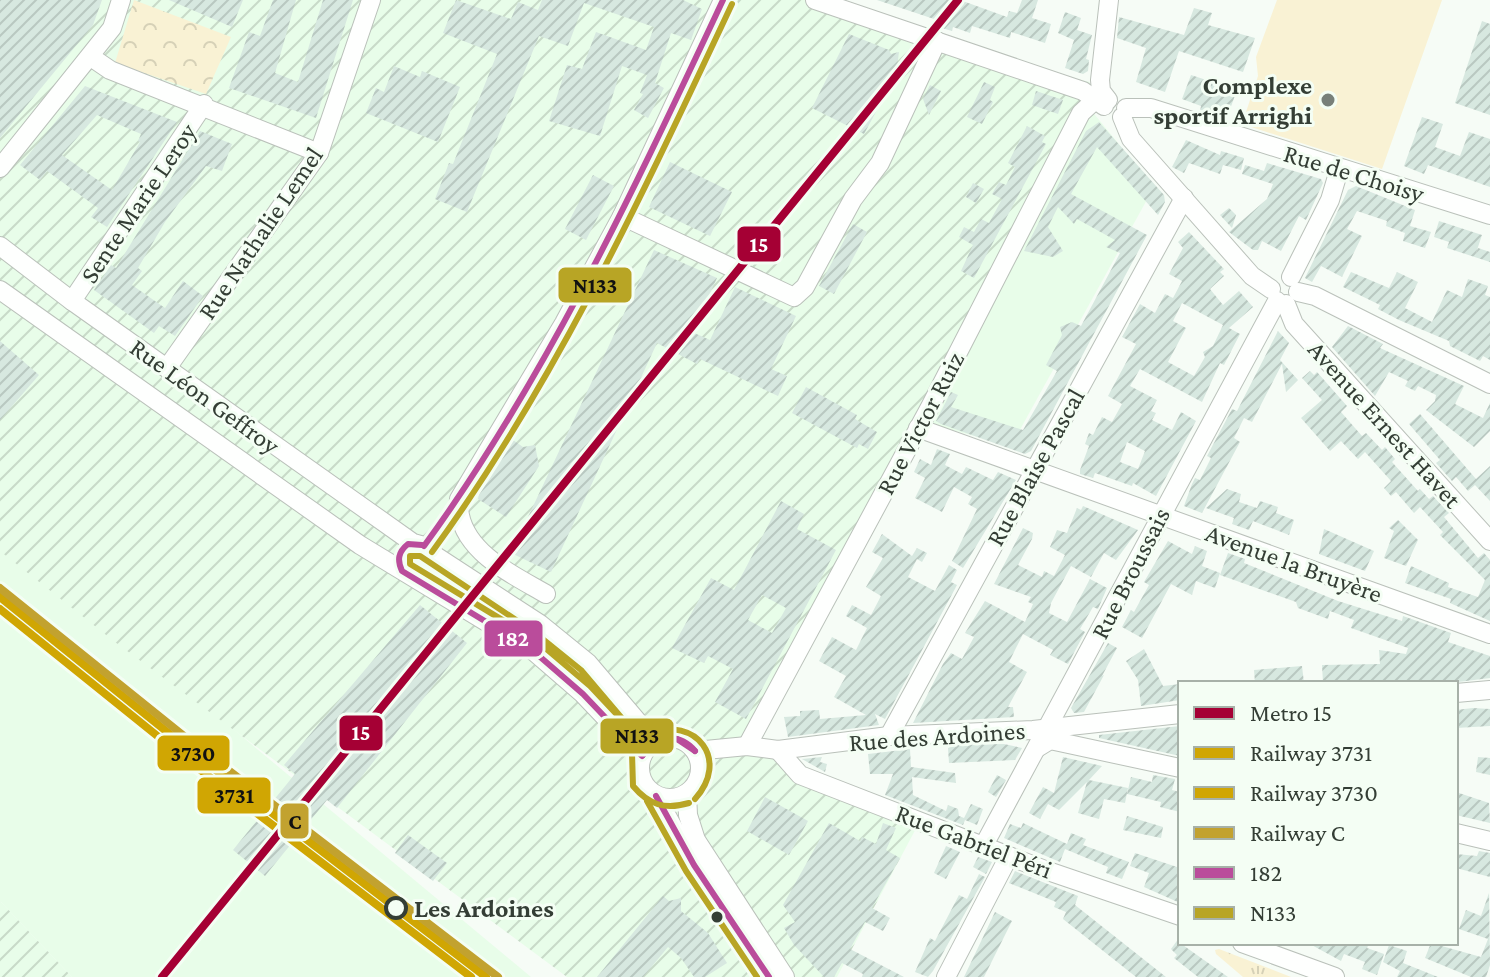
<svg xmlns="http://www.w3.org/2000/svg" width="1490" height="977" font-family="'Crimson Pro',serif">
  <defs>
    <pattern id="industrial-furrows" width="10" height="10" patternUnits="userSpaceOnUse" patternTransform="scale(2)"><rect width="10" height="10" fill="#e8fde9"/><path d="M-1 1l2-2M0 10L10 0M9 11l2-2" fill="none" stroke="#c8dac8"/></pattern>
    <pattern id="grass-tufts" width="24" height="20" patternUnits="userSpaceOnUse" patternTransform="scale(2)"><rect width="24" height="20" fill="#f9f2d4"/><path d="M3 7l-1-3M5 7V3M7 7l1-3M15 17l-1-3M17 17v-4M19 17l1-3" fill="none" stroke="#d6d1b7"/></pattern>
    <pattern id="park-crowns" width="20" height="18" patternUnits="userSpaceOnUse" patternTransform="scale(2)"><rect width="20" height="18" fill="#f9f2d4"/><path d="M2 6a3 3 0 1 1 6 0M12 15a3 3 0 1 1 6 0" fill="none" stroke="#d6d1b7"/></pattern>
    <pattern id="building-hatch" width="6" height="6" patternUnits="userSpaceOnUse" patternTransform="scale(2)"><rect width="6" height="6" fill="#d7e8e0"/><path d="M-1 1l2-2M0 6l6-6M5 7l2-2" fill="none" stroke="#b9c8c1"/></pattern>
  </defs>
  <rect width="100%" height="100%" fill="#f6fcf6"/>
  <g fill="#e8fde9">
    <path d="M 1086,104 L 1154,187 L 1011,446 L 923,422 Z"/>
    <path d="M 0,535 L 531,977 L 72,977 L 0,901 Z"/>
  </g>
  <g fill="url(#industrial-furrows)">
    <path d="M 0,0 L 809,0 L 908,42 L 1090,82 L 918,428 L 754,733 L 800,775 L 920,821 L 837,977 L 567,977 L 115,642 L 0,551 Z"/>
    <path d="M 0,901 L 72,977 L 0,977 Z"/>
  </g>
  <g fill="url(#grass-tufts)">
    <path d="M 452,576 L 544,635 L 578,663 L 562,663 L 538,643 L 446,584 Z"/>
    <path d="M 569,669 L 587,671 L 619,710 L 617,712 Z"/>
    <path d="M 1219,949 L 1291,977 L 1243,977 L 1216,954 L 1215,950 Z"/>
  </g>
  <path fill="url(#park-crowns)" d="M 134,0 L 231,37 L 206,94 L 115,63 Z"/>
  <path fill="#f9f2d4" d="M 1277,0 L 1442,0 L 1382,169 L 1242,124 L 1258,76 L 1256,57 Z"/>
  <g fill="url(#building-hatch)" fill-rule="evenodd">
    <path d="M 0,0 L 102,0 L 93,25 L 0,138 Z"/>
    <path d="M 169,0 L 243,0 L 232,27 Z"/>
    <path d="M 273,0 L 296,0 L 275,73 L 298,82 L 323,0 L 353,0 L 316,118 L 229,88 L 249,32 L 260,36 Z"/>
    <path d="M 456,0 L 511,19 L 518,2 L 538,10 L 542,0 L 683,0 L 702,9 L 691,40 L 671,33 L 655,83 L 664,88 L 648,118 L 634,110 L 643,94 L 640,93 L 647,75 L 622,66 L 600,136 L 549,121 L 567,65 L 582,69 L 596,32 L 646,50 L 654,27 L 584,3 L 568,46 L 539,36 L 467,212 L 435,199 L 449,163 L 453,164 L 497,54 L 443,33 Z"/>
    <path d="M 877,0 L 960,0 L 1007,17 L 1009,11 L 1017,13 L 1022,0 L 1038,0 L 1032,18 L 1051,24 L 1045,43 L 1011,32 L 1010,38 L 972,26 L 970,33 L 953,27 L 952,31 L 935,26 L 937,20 Z"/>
    <path d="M 1194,8 L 1212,13 L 1208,25 L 1255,38 L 1243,72 L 1179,51 L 1165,92 L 1136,82 L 1146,48 L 1117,38 L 1119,17 L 1184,35 Z"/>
    <path d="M 1065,12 L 1081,18 L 1077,30 L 1092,35 L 1086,59 L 1089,60 L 1088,71 L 1083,74 L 1065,68 L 1074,40 L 1058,33 Z"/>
    <path d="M 1482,21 L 1490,24 L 1490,115 L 1455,103 Z"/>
    <path d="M 849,34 L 889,50 L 891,54 L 899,52 L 896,75 L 864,134 L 812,108 Z"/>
    <path d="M 394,66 L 420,77 L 422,71 L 460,87 L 438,142 L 366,113 L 376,88 L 384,92 Z"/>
    <path d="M 1191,75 L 1237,90 L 1229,112 L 1216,108 L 1213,115 L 1200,111 L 1201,106 L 1182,99 Z"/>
    <path d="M 984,82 L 995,87 L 990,100 L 993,102 L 982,124 L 967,117 Z"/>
    <path d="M 930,85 L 941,91 L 929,115 L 923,99 Z"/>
    <path d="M 85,86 L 177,122 L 107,227 L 91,217 L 98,208 L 47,171 L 40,180 L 20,165 ZM 97,115 L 141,134 L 138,141 L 140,142 L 112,190 L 62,155 Z"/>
    <path d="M 1036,91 L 1063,100 L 1058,114 L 1032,105 Z"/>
    <path d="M 1422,117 L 1443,124 L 1435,147 L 1460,156 L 1469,132 L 1490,139 L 1490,187 L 1428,165 L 1424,174 L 1404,166 Z"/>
    <path d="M 1099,122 L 1164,195 L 1165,202 L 1158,215 L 1097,147 L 1071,194 L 1147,235 L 1031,451 L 1025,454 L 941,424 L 936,421 L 951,392 L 958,395 L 951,407 L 1023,430 L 1057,371 L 1046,365 L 1062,335 L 1060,327 L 1072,322 L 1081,326 L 1120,253 L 1106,247 L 1115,240 L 1077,219 L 1074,224 L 1058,207 L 1048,227 L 1063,251 L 1053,257 L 1024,251 L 1086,131 Z"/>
    <path d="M 1027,126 L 1045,136 L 1042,142 L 1046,144 L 974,278 L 961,271 L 973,245 L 959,237 L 964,227 L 974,232 L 981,219 L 989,223 L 1002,199 L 992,194 L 999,182 L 1006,185 L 1015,167 L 1008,163 Z"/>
    <path d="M 200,131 L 232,144 L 222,171 L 206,166 L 165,222 L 138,268 L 142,271 L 132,285 L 165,308 L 183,281 L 203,296 L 175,336 L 159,326 L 154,333 L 94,290 L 111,265 L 116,268 Z"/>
    <path d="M 1186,140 L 1220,155 L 1221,151 L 1244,158 L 1241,170 L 1223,165 L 1220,174 L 1189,163 L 1184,173 L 1172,167 Z"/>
    <path d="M 670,162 L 732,192 L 710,236 L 649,207 Z"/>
    <path d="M 1267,163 L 1321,179 L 1323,183 L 1306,220 L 1299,216 L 1281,251 L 1262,241 L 1258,250 L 1253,250 L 1229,232 L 1267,199 L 1273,184 L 1242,174 L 1245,165 L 1264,171 Z"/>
    <path d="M 593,175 L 614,186 L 586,240 L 565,229 Z"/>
    <path d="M 973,183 L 984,189 L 976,203 L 966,197 Z"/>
    <path d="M 1356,186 L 1415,210 L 1410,226 L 1431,232 L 1425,248 L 1403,241 L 1405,233 L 1386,226 L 1387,221 L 1357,211 L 1347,229 L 1362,236 L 1342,277 L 1321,266 L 1312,282 L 1305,278 L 1348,190 Z"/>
    <path d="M 1229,208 L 1236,215 L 1232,228 L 1220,215 Z"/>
    <path d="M 1439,221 L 1482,235 L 1475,256 L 1478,248 L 1490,252 L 1490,262 L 1447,248 L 1449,242 L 1434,237 Z"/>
    <path d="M 853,224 L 867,232 L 834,294 L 819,286 Z"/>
    <path d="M 1189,232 L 1224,269 L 1220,272 L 1224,276 L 1210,289 L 1223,305 L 1239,291 L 1253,307 L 1229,328 L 1240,334 L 1224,365 L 1220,363 L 1202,402 L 1140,369 L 1130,386 L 1157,400 L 1151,411 L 1156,413 L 1152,420 L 1172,430 L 1181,412 L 1196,421 L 1156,496 L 1133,483 L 1132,486 L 1095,473 L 1093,478 L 1080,474 L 1080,470 L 1089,446 L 1085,444 L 1089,433 L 1093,435 L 1102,417 L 1112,422 L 1122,404 L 1108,396 L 1136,344 L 1122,337 L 1140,304 L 1155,313 L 1165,294 L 1173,298 L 1182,281 L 1169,274 L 1183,248 L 1178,242 ZM 1182,303 L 1223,325 L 1213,346 L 1203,352 L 1205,357 L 1194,376 L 1168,362 L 1186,328 L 1173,321 ZM 1127,442 L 1145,451 L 1138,469 L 1120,462 Z"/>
    <path d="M 654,250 L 717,278 L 692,332 L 710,340 L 735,287 L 796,316 L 771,369 L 787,376 L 778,396 L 700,359 L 697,364 L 657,343 L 551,572 L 511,553 Z"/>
    <path d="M 1351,272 L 1389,288 L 1397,272 L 1418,282 L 1405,308 L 1432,322 L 1447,290 L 1462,297 L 1468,279 L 1488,286 L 1485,295 L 1490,297 L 1490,360 L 1483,356 L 1480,361 L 1450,346 L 1449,341 L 1399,320 L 1378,309 L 1380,305 L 1343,287 Z"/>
    <path d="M 1348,326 L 1383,344 L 1380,348 L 1464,386 L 1455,404 L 1483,418 L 1490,403 L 1490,431 L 1474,447 L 1426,410 L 1435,401 L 1436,395 L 1418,386 L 1415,391 L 1405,386 L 1408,381 L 1389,372 L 1375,396 L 1332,347 Z"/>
    <path d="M 1278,331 L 1289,343 L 1280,360 L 1298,380 L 1286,392 L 1282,364 L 1252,422 L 1244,418 L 1234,438 L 1240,442 L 1202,513 L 1184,506 L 1192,484 L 1195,478 L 1200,480 L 1211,458 L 1207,456 L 1232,409 L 1237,411 Z"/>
    <path d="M 0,341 L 39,375 L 0,420 Z"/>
    <path d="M 1310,371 L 1314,375 L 1317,372 L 1347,406 L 1341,412 L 1362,436 L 1366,433 L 1382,450 L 1385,447 L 1395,459 L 1392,462 L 1418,491 L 1420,489 L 1429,499 L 1433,496 L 1445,509 L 1449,513 L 1444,517 L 1478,558 L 1484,553 L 1490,560 L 1490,621 L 1450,603 L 1451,599 L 1405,583 L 1411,566 L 1449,583 L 1448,587 L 1478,597 L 1485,580 L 1440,535 L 1443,532 L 1420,507 L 1414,513 L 1396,492 L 1391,496 L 1384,488 L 1391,481 L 1365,452 L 1358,459 L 1341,441 L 1330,451 L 1301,418 L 1322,400 L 1302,378 Z"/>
    <path d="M 806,387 L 857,415 L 855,419 L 877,432 L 868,449 L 859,444 L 857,448 L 792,413 Z"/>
    <path d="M 1420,414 L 1476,479 L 1490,466 L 1490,501 L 1475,485 L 1468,491 L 1456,477 L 1452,481 L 1436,463 L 1440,460 L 1409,424 Z"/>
    <path d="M 513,440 L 523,447 L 535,445 L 539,466 L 506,517 L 478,499 L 479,494 Z"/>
    <path d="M 937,449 L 950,454 L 945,465 L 962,474 L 966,467 L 993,480 L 998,472 L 1016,480 L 963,568 L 952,561 L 977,509 L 968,504 L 972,497 L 954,487 L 942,512 L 915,498 L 925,478 L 914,472 L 920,459 L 931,465 Z"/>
    <path d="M 1227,489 L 1241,494 L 1239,502 L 1257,508 L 1260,501 L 1278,507 L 1276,513 L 1294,520 L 1289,535 L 1253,521 L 1249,530 L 1232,524 L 1234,518 L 1206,508 Z"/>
    <path d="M 781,501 L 804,514 L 797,529 L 836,550 L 746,719 L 715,702 L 733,669 L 708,656 L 704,663 L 672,648 L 711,578 L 734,590 ZM 762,595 L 786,608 L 772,633 L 748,620 Z"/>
    <path d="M 1083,506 L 1138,530 L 1116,560 L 1104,553 L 1091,577 L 1071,566 L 1051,603 L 1049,613 L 1067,622 L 1090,579 L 1107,588 L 1098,609 L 1093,607 L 1080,629 L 1085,632 L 1068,664 L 1050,655 L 1053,650 L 1023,634 L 1009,662 L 1027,672 L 1008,707 L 1013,707 L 1014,717 L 913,723 L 943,664 L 951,653 L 962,659 L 974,637 L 965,633 L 985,601 L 1025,622 L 1033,604 L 1028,602 L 1031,597 L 994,584 L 1023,528 L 1033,533 L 1032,539 L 1018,565 L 1042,577 L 1044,571 L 1054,576 L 1065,555 L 1050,547 L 1057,530 L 1067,533 L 1077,508 L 1081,510 Z"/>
    <path d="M 1398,520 L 1418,540 L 1406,566 L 1384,558 L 1394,531 L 1389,528 Z"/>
    <path d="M 1324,529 L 1374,551 L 1365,571 L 1319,554 Z"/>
    <path d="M 882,534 L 912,556 L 917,548 L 927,553 L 922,562 L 917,559 L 908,577 L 935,591 L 949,565 L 957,570 L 951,582 L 957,585 L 885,719 L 875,714 L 879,725 L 788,737 L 784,717 L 800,716 L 800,711 L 819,710 L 820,719 L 866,715 L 834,697 L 846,676 L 819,661 L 832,637 L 856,650 L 867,628 L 846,616 L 852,605 L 871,615 L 881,596 L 866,587 L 883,558 L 872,552 Z"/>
    <path d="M 1168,541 L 1192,554 L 1195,546 L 1207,551 L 1202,566 L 1220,573 L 1215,588 L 1196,581 L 1192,595 L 1171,584 L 1142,638 L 1122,627 L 1131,610 L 1134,612 L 1149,585 L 1144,582 Z"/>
    <path d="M 1228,553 L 1245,559 L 1244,563 L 1338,601 L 1402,621 L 1403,616 L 1451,633 L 1448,642 L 1490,656 L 1490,678 L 1450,683 L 1426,680 L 1323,683 L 1322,665 L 1380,664 L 1379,650 L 1406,654 L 1408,648 L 1351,628 L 1354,620 L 1330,611 L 1328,619 L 1298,608 L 1296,602 L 1220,575 Z"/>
    <path d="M 420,605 L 467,643 L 337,808 L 327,800 L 265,876 L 233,850 L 295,774 L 284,765 Z"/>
    <path d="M 1108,643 L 1117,648 L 1102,676 L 1104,675 L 1084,712 L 1074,713 L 1071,708 Z"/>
    <path d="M 1144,649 L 1163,686 L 1180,684 L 1180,700 L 1141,706 L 1138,680 L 1126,661 Z"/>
    <path d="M 1302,666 L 1304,683 L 1255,683 L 1254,670 Z"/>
    <path d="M 1473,708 L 1490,709 L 1490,726 L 1456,728 L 1456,710 Z"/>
    <path d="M 1180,726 L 1180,756 L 1099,738 L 1099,735 Z"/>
    <path d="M 1004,744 L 1022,748 L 1015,760 L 949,763 L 948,748 L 953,745 Z"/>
    <path d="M 910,749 L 911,767 L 955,773 L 956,783 L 912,777 L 913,795 L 946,811 L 948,805 L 958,809 L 959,816 L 964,818 L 971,804 L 983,809 L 977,825 L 965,820 L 963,825 L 885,795 L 893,774 L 870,774 L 868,754 Z"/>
    <path d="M 822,757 L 820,762 L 827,764 L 825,772 L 802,759 Z"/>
    <path d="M 1063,757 L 1102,766 L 1089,780 L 1128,788 L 1125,803 L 1104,799 L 1099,819 L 1078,813 L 1087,782 L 1059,810 L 1048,804 L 1040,819 L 1029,813 L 1043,787 L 1054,793 Z"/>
    <path d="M 1478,757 L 1490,758 L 1490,775 L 1476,772 Z"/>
    <path d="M 997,775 L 1006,780 L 996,797 L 988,792 Z"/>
    <path d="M 1153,775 L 1175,779 L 1172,790 L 1180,792 L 1180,812 L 1160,807 L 1161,802 L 1127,794 L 1131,777 L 1152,782 Z"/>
    <path d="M 1456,792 L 1489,803 L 1490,823 L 1456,815 Z"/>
    <path d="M 765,797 L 808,821 L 789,855 L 747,831 Z"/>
    <path d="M 1127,816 L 1163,827 L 1161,838 L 1123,830 Z"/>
    <path d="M 829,823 L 860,841 L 862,837 L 876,844 L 883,823 L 896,828 L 886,850 L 900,858 L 872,908 L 890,918 L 883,931 L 865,922 L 850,949 L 904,977 L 862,977 L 863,974 L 842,963 L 834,977 L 824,977 L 794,945 L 784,928 L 795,922 L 783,905 Z"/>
    <path d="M 1023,823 L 1067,844 L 1071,833 L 1086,839 L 1083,845 L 1129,862 L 1122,879 L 1106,873 L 1108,867 L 1065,849 L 1060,862 L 1004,838 L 1010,824 L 1021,828 Z"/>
    <path d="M 408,835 L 447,863 L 433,881 L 395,853 Z"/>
    <path d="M 946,846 L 960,852 L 946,879 L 934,873 Z"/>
    <path d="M 1479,851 L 1490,853 L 1490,877 L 1456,868 L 1456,854 L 1477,856 Z"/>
    <path d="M 1135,853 L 1180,868 L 1180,903 L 1144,887 L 1149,873 L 1130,866 Z"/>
    <path d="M 978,857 L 992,862 L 986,874 L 973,867 Z"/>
    <path d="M 1015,871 L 1078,896 L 1075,905 L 1166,977 L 1136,977 L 1063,919 L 1066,912 L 1054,907 L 1056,902 L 1009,883 Z"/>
    <path d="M 979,874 L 985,877 L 933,971 L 928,977 L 915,972 L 930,938 L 935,941 L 959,895 L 967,899 Z"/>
    <path d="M 1489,893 L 1490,965 L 1486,977 L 1471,977 L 1425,958 L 1431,943 L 1481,957 L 1488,939 L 1459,929 L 1466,910 L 1481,916 Z"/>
    <path d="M 663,896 L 669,901 L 681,898 L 681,911 L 708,933 L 727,963 L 705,977 L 694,977 L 681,958 L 668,947 L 643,977 L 597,977 Z"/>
    <path d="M 995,912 L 1012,921 L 984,977 L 964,977 Z"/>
    <path d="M 1179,938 L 1180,943 L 1228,977 L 1198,977 L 1174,958 L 1177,955 L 1171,949 Z"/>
    <path d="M 1308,943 L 1369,943 L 1367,948 L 1384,954 L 1377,975 L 1362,969 L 1365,962 L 1344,954 L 1341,961 Z"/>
    <path d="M 1389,945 L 1407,951 L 1403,963 L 1438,977 L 1397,977 L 1400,971 L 1383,962 Z"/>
  </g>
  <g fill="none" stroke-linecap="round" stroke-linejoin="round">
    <g stroke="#bac1ba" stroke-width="20">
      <g id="minor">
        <path d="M 815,0 L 1083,91 L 1104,106"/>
        <path d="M 91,57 L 110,70 L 319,153"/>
        <path d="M 1108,100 L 1101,91 L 1100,80 L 1109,0"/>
        <path d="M 1126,108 L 1151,108 L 1490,215"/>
        <path d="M 1122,117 L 1131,139 L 1252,276 L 1271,289"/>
        <path d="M 0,168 L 112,28 L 121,0"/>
        <path d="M 622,216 L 794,297 L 805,287 L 853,199 L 880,163 L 937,41"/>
        <path d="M 0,246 L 72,301 L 413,543 L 424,546 L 431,562 L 428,570 L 416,576"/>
        <path d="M 1291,277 L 1330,200 L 1339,170"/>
        <path d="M 0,290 L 360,545 L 531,649 L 583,694 L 642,756"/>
        <path d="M 1298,292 L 1315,296 L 1490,384"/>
        <path d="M 72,301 L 204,104"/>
        <path d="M 1286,304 L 1294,324 L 1490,541"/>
        <path d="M 167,368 L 319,153 L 371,0"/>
        <path d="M 918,428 L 1490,634"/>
        <path d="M 428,551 L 540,624 L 588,663 L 655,742"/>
        <path d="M 546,594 C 510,573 455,548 459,499 L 564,323 L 622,216 L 723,0"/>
        <path d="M 1456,693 L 1490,690"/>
        <path d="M 889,736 L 1184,198"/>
        <circle cx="670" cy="768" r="30"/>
        <path d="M 747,746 L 930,407 L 1081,113 L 1094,101"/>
        <path d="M 1037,748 L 1050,740 L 1180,768"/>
        <path d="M 778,750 L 800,775 L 1045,870 L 1180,916"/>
        <path d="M 695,751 L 747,746 L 778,750 L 889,736 L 1033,730 L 1180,714"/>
        <path d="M 687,793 L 688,815 L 696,840 L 785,977"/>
        <path d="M 656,796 L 694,865 L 769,977"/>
        <path d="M 1456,833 L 1490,841"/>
        <path d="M 984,845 L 1277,301"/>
        <path d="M 1242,943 L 1335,977"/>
        <path d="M 946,977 L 1009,856"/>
      </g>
    </g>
    <use href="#minor" stroke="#fefffe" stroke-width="18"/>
    <g stroke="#f4fef4" stroke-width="12">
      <g id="bus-1">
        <path d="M 422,545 L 408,544 C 398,552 397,560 402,571 L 531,649 L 583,694 L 642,756"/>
        <path d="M 424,546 C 546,379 635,187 723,0"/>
        <path d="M 643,755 C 655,734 680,733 695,751"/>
        <path d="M 643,755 L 655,742 L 677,739 L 695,751"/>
        <path d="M 656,796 L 694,865 L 769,977"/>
      </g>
    </g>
    <g stroke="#f4fef4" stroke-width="12">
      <g id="bus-2">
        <path d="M 432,552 C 555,384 644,191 732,4"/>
        <path d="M 410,556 L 420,556 L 534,632 L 581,670 L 637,736 L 590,686 L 537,641 L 410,564 Z"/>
        <path d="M 647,801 L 686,871 L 757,977"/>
        <path d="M 689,803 C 665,810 649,805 633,786 L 632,753 L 648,733 C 697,716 730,760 695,799"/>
      </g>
    </g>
    <use href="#bus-1" stroke="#ba4c9b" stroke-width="6"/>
    <use href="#bus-2" stroke="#b8a525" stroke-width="6"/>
    <g stroke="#f4fef4" stroke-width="14">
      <path id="rail-1" d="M 0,609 L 181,755 L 471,977"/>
    </g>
    <g stroke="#f4fef4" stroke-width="14">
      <path id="rail-2" d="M 0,597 L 187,748 L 486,977"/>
    </g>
    <g stroke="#f4fef4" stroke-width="14">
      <path id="rail-3" d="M 0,588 L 189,740 L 498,977"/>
    </g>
    <use href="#rail-1" stroke="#d0a603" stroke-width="8"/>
    <use href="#rail-2" stroke="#d0a603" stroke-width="8"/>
    <use href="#rail-3" stroke="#c2a22f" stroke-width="8"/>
    <g stroke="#f4fef4" stroke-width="14">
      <path id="metro-1" d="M 162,977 L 958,0"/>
    </g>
    <use href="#metro-1" stroke="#a50034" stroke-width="8"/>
  </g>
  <circle fill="#788079" stroke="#f4fef4" stroke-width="3" cx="1328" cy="100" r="8"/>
  <circle fill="#f4fef4" stroke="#343e35" stroke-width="4" cx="396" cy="908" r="10"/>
  <circle fill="#343e35" stroke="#f4fef4" stroke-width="3" cx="717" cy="917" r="7"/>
  <g text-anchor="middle" stroke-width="6" stroke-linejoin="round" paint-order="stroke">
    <g font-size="26" font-weight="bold" fill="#343e35" stroke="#f4fef4" text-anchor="end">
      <text x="1312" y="94">Complexe<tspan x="1312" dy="30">sportif Arrighi</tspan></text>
    </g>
    <g font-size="26" fill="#343e35" stroke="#f4fef4">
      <text transform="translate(1354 173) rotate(17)" y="9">Rue de Choisy</text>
      <text transform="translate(138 203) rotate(-56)" y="9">Sente Marie Leroy</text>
      <text transform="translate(260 233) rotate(-56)" y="9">Rue Nathalie Lemel</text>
      <text transform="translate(205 396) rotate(36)" y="9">Rue Léon Geffroy</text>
      <text transform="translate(920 423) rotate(-62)" y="9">Rue Victor Ruiz</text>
      <text transform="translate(1385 424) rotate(48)" y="9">Avenue Ernest Havet</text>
      <text transform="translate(1035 467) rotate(-61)" y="9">Rue Blaise Pascal</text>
      <text transform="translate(1294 563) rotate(20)" y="9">Avenue la Bruyère</text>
      <text transform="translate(1130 573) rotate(-63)" y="9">Rue Broussais</text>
      <text transform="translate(937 736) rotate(-4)" y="9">Rue des Ardoines</text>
      <text transform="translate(974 841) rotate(21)" y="9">Rue Gabriel Péri</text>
    </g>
    <g font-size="26" font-weight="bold" fill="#343e35" stroke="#f4fef4" text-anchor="start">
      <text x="414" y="917">Les Ardoines</text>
    </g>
  </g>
  <g stroke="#f4fef4" stroke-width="3">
    <rect x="736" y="225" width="46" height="38" rx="8" fill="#a50034"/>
    <rect x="557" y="266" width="76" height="38" rx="8" fill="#b8a525"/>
    <rect x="483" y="619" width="61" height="39" rx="8" fill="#ba4c9b"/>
    <rect x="338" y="714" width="46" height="38" rx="8" fill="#a50034"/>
    <rect x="599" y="717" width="76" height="38" rx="8" fill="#b8a525"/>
    <rect x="156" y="734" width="75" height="38" rx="8" fill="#d0a603"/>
    <rect x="196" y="776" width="76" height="39" rx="8" fill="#d0a603"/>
    <rect x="279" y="802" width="31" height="38" rx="8" fill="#c2a22f"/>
  </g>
  <g font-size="22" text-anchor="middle" font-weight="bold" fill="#fff">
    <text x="759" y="252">15</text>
    <text x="513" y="646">182</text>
    <text x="361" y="740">15</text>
  </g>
  <g font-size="22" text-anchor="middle" font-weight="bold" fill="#111">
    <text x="595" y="293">N133</text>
    <text x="637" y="743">N133</text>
    <text x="193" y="761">3730</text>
    <text x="234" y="803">3731</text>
    <text x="295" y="829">C</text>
  </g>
  <rect x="1178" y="681" width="280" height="264" fill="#f4fef4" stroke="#a7b1a8" stroke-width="2"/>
  <rect x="1194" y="707" width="40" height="12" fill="#a50034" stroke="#a7b1a8" stroke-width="2"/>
  <text x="1250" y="721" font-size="24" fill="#343e35">Metro 15</text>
  <rect x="1194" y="747" width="40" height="12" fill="#d0a603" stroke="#a7b1a8" stroke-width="2"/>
  <text x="1250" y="761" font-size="24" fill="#343e35">Railway 3731</text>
  <rect x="1194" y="787" width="40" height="12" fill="#d0a603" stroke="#a7b1a8" stroke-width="2"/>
  <text x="1250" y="801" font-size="24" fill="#343e35">Railway 3730</text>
  <rect x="1194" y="827" width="40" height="12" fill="#c2a22f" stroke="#a7b1a8" stroke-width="2"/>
  <text x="1250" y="841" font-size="24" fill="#343e35">Railway C</text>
  <rect x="1194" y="867" width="40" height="12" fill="#ba4c9b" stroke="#a7b1a8" stroke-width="2"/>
  <text x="1250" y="881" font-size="24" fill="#343e35">182</text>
  <rect x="1194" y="907" width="40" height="12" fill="#b8a525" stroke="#a7b1a8" stroke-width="2"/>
  <text x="1250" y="921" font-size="24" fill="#343e35">N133</text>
</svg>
